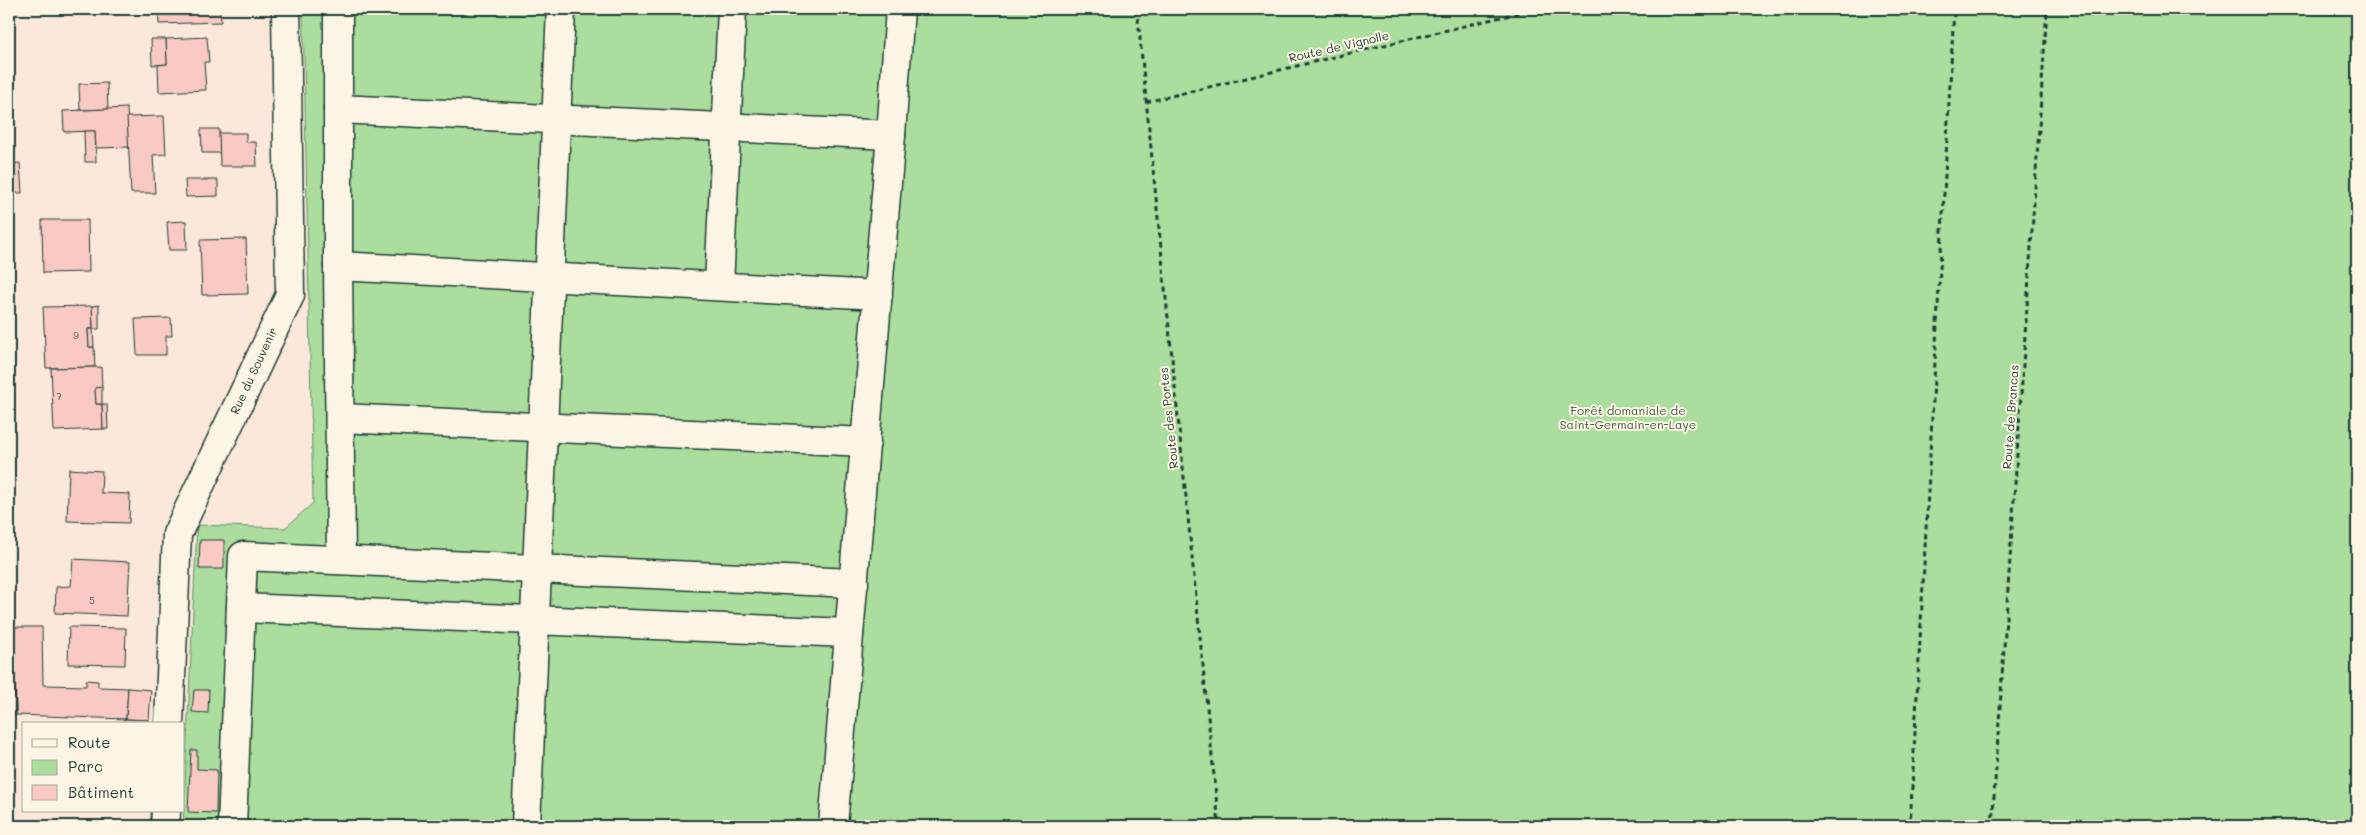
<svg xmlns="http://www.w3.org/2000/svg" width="2366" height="835" font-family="Mali,sans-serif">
  <rect width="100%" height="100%" fill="#fbe8db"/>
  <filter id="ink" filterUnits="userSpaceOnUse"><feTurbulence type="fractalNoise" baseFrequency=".02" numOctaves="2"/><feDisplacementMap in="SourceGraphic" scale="10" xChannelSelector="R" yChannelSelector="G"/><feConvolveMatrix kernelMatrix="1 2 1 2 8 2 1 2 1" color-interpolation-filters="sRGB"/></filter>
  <g filter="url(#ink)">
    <path fill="#abdd9e" stroke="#658d69" d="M 303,9 L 2357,9 L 2357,826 L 183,826 L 197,525 L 285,528 L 313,503 Z"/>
    <g fill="#f9c9c3" stroke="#1f3d34">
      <path d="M 139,9 L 220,9 L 221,22 L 159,24 L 158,9 Z"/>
      <path d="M 207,37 L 209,62 L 204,62 L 206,90 L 159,92 L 158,65 L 167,64 L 166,39 Z"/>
      <path d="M 151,39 L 166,39 L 167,64 L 152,65 Z"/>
      <path d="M 107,83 L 108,109 L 80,110 L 79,84 Z"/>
      <path d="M 127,108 L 129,147 L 96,148 L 95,131 L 64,132 L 63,111 Z"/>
      <path d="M 164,116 L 166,154 L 153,155 L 155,193 L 131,193 L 127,117 Z"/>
      <path d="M 201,129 L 219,129 L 220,153 L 202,153 Z"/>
      <path d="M 84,131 L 95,131 L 96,162 L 85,162 Z"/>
      <path d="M 219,133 L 246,133 L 246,142 L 256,142 L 257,166 L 220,166 Z"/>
      <path d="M 20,163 L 22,193 L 9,193 L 9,164 Z"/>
      <path d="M 185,180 L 218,180 L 218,196 L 186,197 Z"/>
      <path d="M 42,220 L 88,220 L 89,272 L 43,273 Z"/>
      <path d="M 186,221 L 187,250 L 169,250 L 167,222 Z"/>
      <path d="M 246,239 L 248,294 L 202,295 L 200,240 Z"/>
      <path d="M 99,305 L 99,329 L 93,329 L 92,306 Z"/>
      <path d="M 92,306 L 93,329 L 88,329 L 89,347 L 94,347 L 95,367 L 46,368 L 43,307 Z"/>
      <path d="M 171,318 L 172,336 L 166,336 L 166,355 L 137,355 L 135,319 Z"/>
      <path d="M 88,329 L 93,329 L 94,347 L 89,347 Z"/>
      <path d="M 101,367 L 102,387 L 95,388 L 96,404 L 102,404 L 103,429 L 54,431 L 51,368 Z"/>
      <path d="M 102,387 L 102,404 L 96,404 L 95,388 Z"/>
      <path d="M 102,404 L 107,404 L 108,429 L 103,429 Z"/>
      <path d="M 69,469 L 102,471 L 101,493 L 130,494 L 129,523 L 67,521 Z"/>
      <path d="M 200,540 L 224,540 L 224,569 L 199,569 Z"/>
      <path d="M 73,559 L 130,562 L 127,616 L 55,613 L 56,587 L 71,586 Z"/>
      <path d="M 9,589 L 12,589 L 13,613 L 9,613 Z"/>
      <path d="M 9,613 L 13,613 L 14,647 L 9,646 Z"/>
      <path d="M 13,627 L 42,627 L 43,685 L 86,686 L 86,680 L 98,681 L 98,687 L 128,688 L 126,719 L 16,715 Z"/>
      <path d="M 69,627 L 126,628 L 125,665 L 68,664 Z"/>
      <path d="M 128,688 L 151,690 L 149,720 L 126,719 Z"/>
      <path d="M 194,690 L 209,690 L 208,713 L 192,712 Z"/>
      <path d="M 9,691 L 15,691 L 16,715 L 9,715 Z"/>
      <path d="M 124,719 L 149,720 L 149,724 L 124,724 Z"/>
      <path d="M 191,750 L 197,750 L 197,769 L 217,770 L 216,813 L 188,812 Z"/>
      <path d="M 9,758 L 11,758 L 10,794 L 9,794 Z"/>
    </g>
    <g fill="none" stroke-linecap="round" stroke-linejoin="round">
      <g stroke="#1f3d34" stroke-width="31">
        <g id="minor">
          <path d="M 338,9 L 338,266"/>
          <path d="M 338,109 L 891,135"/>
          <path d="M 719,286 L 732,9"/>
          <path d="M 340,418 L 866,442"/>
          <path d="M 341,560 L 338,266 L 878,295"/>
          <path d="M 241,608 L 849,633"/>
          <path d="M 169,724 L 177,534 L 290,295 L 286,9"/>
          <path d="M 165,826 L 166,811"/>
          <path d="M 232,826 L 243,556 L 854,583"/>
          <path d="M 526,826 L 561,9"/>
          <path d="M 833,826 L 891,135 L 900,9"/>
        </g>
      </g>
      <g stroke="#1f3d34" stroke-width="3" stroke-dasharray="5 4" stroke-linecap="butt">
        <path d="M 1137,9 L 1219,826"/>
        <path d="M 1146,102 L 1535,9"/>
        <path d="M 1910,826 L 1954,9"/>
        <path d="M 1992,826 L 2047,9"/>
      </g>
      <use href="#minor" stroke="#fcf5e5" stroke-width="28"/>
    </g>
  </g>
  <g text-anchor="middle" stroke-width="4" stroke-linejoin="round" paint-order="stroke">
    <g font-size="10" fill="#566058">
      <text x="76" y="339">9</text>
      <text x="59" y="400">7</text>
      <text x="92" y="604">5</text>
    </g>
    <g font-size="12" fill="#1f3d34" stroke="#fcf5e5">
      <text transform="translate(1339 47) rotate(-13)" y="4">Route de Vignolle</text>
      <text transform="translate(254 371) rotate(-65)" y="4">Rue du Souvenir</text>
      <text transform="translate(2011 417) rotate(-86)" y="4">Route de Brancas</text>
      <text transform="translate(1169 418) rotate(-96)" y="4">Route des Portes</text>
    </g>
    <g font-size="12" fill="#3b5d49" stroke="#fcf5e5">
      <text x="1628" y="415">Forêt domaniale de<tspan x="1628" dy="14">Saint-Germain-en-Laye</tspan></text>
    </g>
  </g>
  <rect width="2366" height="835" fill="none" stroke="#fcf5e5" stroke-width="30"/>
  <rect x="15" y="15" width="2336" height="805" fill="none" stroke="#1f3d34" stroke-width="2" filter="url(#ink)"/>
  <rect x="22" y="722" width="162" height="90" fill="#fcf5e5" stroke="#a4ab9e"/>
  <rect x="32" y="739" width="25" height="8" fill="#fcf5e5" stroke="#a4ab9e"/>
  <text x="68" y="748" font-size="15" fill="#1f3d34">Route</text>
  <rect x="32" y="760" width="25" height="15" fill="#abdd9e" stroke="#a4ab9e"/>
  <text x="68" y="772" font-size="15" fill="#1f3d34">Parc</text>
  <rect x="32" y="785" width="25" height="15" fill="#f9c9c3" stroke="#a4ab9e"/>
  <text x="68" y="798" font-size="15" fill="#1f3d34">Bâtiment</text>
</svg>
